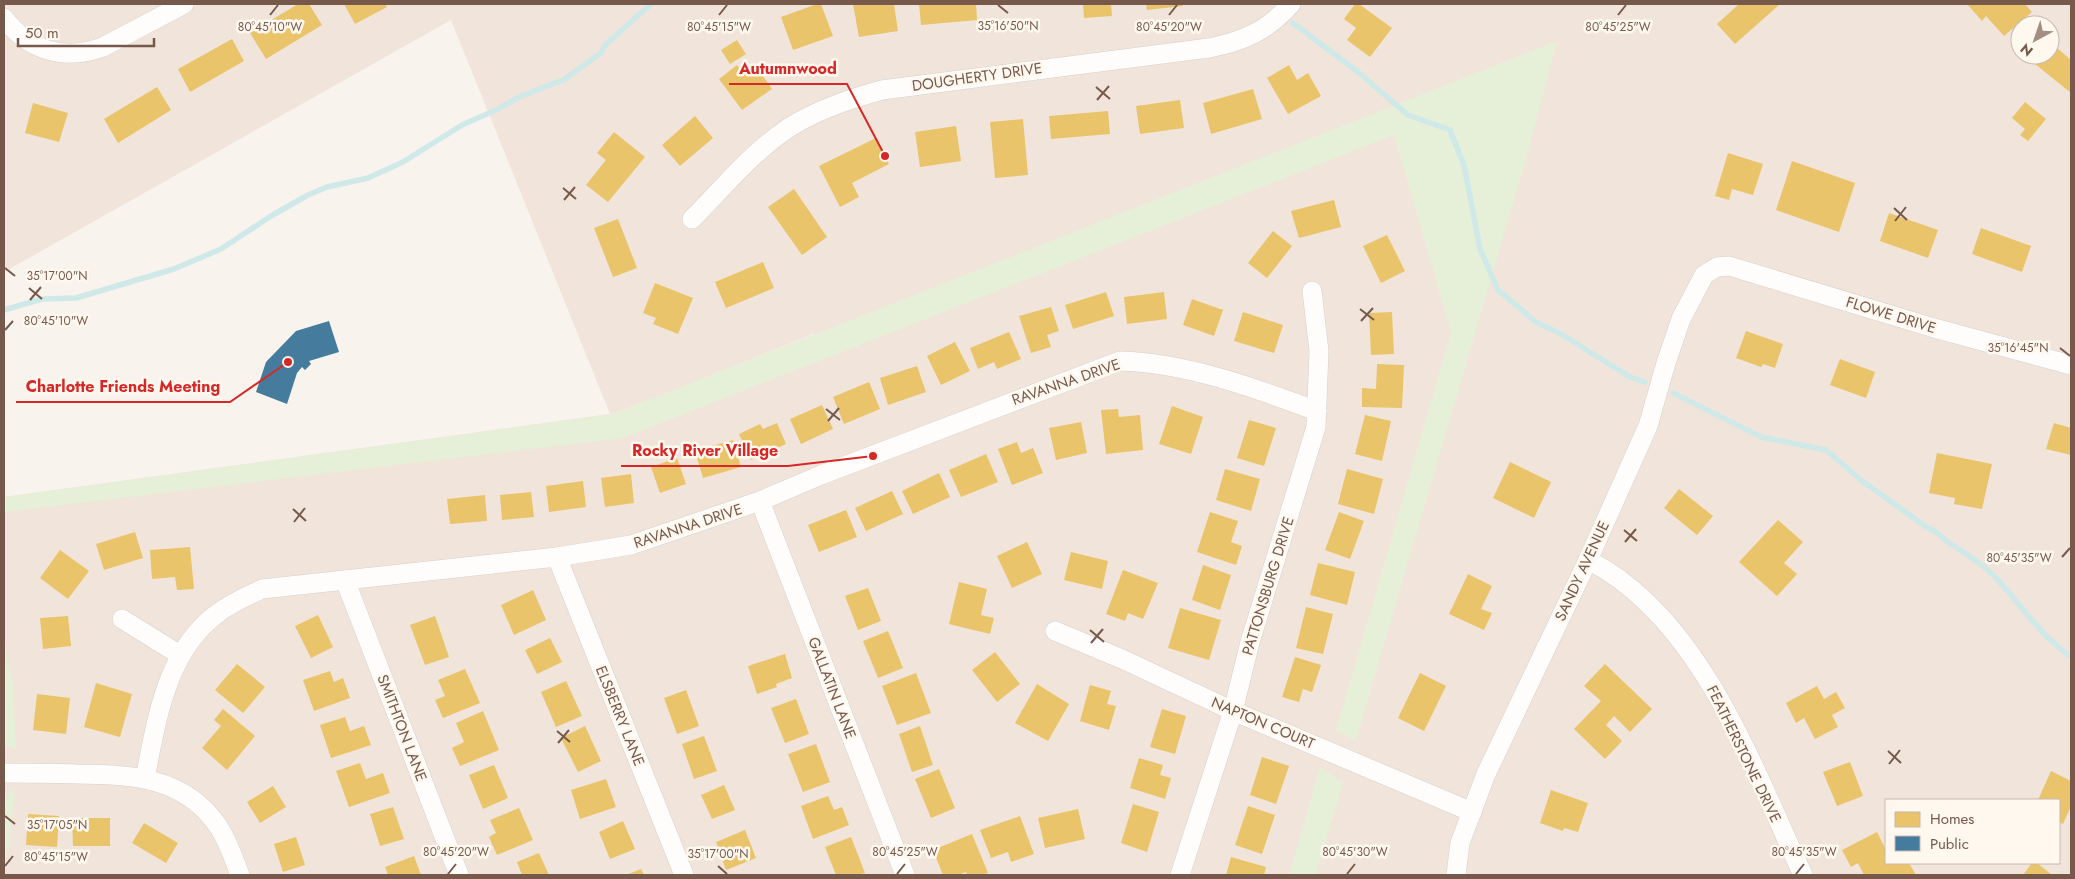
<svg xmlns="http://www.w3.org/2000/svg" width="2075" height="879" font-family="Jost,sans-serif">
  <rect width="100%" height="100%" fill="#f8f3ed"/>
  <path fill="#f1e5db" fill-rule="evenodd" d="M 4,4 L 2071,4 L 2071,875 L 4,875 L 4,497 L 610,414 L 451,20 L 4,272 ZM 2020,25 L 2050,25 L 2050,55 L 2020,55 ZM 814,334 L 814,335 L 612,414 L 613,414 ZM 1886,800 L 2059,800 L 2059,863 L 1886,863 Z"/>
  <g fill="#e6efd8">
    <path d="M 1557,41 L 1524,166 L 1356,740 L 1336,731 L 1451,332 L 1394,135 L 623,438 L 4,512 L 4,497 L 613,414 Z"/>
    <path d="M 4,638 L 13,686 L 16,750 L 4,745 Z"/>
    <path d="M 1320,767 L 1343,783 L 1316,875 L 1289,875 Z"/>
    <path d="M 15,790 L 8,851 L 4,861 L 4,794 Z"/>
  </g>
  <g fill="#e9c46a">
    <path d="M 298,4 L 309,4 L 322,25 L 266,59 L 250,33 Z"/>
    <path d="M 344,4 L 385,4 L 387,7 L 355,24 Z"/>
    <path d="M 817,4 L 821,4 L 833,36 L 793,50 L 781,17 Z"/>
    <path d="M 853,4 L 894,4 L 898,31 L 859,37 Z"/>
    <path d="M 919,4 L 976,4 L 977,20 L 921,25 Z"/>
    <path d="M 1083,4 L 1111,4 L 1112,16 L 1084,18 Z"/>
    <path d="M 1146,4 L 1182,4 L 1183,6 L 1147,10 Z"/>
    <path d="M 1355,4 L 1359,4 L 1392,28 L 1370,57 L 1347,40 L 1356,28 L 1344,19 Z"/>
    <path d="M 1739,4 L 1778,4 L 1779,5 L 1735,44 L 1717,24 Z"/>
    <path d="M 1967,4 L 2025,4 L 2032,12 L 2004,36 L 1986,16 L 1982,21 Z"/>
    <path d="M 232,39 L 244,61 L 190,92 L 178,69 Z"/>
    <path d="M 737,40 L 746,54 L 730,64 L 721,50 Z"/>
    <path d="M 2050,42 L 2071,60 L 2071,93 L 2030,60 L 2034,55 L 2050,55 Z"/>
    <path d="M 737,65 L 744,75 L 756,66 L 772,89 L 742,110 L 719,79 Z"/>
    <path d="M 1289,65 L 1297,80 L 1308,73 L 1321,96 L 1288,114 L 1267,78 Z"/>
    <path d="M 157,87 L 171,110 L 118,143 L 104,119 Z"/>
    <path d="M 1253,89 L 1262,119 L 1211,134 L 1203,103 Z"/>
    <path d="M 1180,100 L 1184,128 L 1140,134 L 1136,106 Z"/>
    <path d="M 2025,102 L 2046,119 L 2028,141 L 2020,135 L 2025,129 L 2012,118 Z"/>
    <path d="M 33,103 L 68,113 L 59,142 L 25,133 Z"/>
    <path d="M 1108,111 L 1110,134 L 1051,139 L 1049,116 Z"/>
    <path d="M 695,116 L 713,138 L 680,166 L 662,145 Z"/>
    <path d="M 1023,119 L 1028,175 L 995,178 L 990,122 Z"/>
    <path d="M 956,126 L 961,161 L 920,167 L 915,132 Z"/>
    <path d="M 614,132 L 645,157 L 608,202 L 586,185 L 606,160 L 597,153 Z"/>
    <path d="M 876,138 L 889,164 L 852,183 L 859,197 L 840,207 L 819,166 Z"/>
    <path d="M 1728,153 L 1763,164 L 1753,195 L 1732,189 L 1729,200 L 1715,196 Z"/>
    <path d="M 1792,161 L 1855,183 L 1839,232 L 1776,210 Z"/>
    <path d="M 794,189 L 827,237 L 802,255 L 768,207 Z"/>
    <path d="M 1334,200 L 1341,227 L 1299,238 L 1291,211 Z"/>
    <path d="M 1889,213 L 1938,230 L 1928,258 L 1880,241 Z"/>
    <path d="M 618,219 L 637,268 L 613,277 L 594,228 Z"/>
    <path d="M 1981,228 L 2031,246 L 2022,272 L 1972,254 Z"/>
    <path d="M 1273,231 L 1292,246 L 1267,278 L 1248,263 Z"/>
    <path d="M 1387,235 L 1405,271 L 1381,283 L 1363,246 Z"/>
    <path d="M 763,262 L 774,288 L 726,308 L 715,282 Z"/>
    <path d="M 655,283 L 693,298 L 678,334 L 653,324 L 656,318 L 643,313 Z"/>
    <path d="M 1106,292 L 1114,316 L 1073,329 L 1065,305 Z"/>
    <path d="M 1164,292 L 1167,319 L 1127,324 L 1124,297 Z"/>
    <path d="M 1192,299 L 1223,310 L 1214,336 L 1183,325 Z"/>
    <path d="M 1051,307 L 1059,331 L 1047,335 L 1051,347 L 1031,353 L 1019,316 Z"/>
    <path d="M 1243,312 L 1283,325 L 1274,353 L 1234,341 Z"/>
    <path d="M 1392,312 L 1394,354 L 1371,355 L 1369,313 Z"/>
    <path d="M 1746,331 L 1783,344 L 1775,368 L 1763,364 L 1761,367 L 1736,358 Z"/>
    <path d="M 1009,332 L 1021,359 L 997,369 L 994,362 L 978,369 L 970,348 Z"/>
    <path d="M 955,342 L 970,371 L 941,385 L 927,356 Z"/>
    <path d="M 1840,359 L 1875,372 L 1866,398 L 1830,385 Z"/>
    <path d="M 1377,364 L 1404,365 L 1402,408 L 1362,407 L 1362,388 L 1376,389 Z"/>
    <path d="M 917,366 L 926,392 L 888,405 L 880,378 Z"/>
    <path d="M 869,382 L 880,409 L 844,424 L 833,397 Z"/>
    <path d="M 822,405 L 833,429 L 801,444 L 790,419 Z"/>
    <path d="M 1172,406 L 1203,417 L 1191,454 L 1159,444 Z"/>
    <path d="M 1118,409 L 1119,417 L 1140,415 L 1143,450 L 1106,454 L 1101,410 Z"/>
    <path d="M 1365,415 L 1391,421 L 1382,461 L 1355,454 Z"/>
    <path d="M 1249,420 L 1276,428 L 1264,466 L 1237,458 Z"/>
    <path d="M 1081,422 L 1087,453 L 1056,460 L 1049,428 Z"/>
    <path d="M 777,423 L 786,444 L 751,460 L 739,434 L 760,424 L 763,429 Z"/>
    <path d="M 2054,423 L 2071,428 L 2071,455 L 2046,449 Z"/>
    <path d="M 733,440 L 741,467 L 703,478 L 695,451 Z"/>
    <path d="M 1017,442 L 1021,453 L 1033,448 L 1043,473 L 1012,485 L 998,449 Z"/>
    <path d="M 1937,453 L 1992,464 L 1982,509 L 1954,504 L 1955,498 L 1929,493 Z"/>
    <path d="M 986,454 L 998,482 L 961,497 L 949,470 Z"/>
    <path d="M 677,458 L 686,484 L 660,493 L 651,467 Z"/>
    <path d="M 1510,462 L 1551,482 L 1534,518 L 1493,498 Z"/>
    <path d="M 1225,469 L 1260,479 L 1251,511 L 1216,500 Z"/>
    <path d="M 1347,469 L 1383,479 L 1374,514 L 1338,504 Z"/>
    <path d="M 939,473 L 950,497 L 913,514 L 902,491 Z"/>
    <path d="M 631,474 L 634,503 L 605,507 L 601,478 Z"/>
    <path d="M 583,481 L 586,507 L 549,512 L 546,486 Z"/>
    <path d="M 1679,489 L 1713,516 L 1697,535 L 1664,508 Z"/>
    <path d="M 892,491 L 903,514 L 866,531 L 855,508 Z"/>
    <path d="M 531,492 L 534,517 L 502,520 L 500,495 Z"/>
    <path d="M 485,495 L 487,521 L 450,524 L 447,499 Z"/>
    <path d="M 846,510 L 857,537 L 819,552 L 808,525 Z"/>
    <path d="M 1210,512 L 1238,521 L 1231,542 L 1242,546 L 1236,565 L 1197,552 Z"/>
    <path d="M 1339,512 L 1364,521 L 1350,559 L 1325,550 Z"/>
    <path d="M 1778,520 L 1803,542 L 1784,563 L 1797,574 L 1777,596 L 1739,562 Z"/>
    <path d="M 135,532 L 143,558 L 104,570 L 96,544 Z"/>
    <path d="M 1027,542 L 1042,574 L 1012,588 L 997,556 Z"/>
    <path d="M 190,547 L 194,589 L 177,590 L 175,577 L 152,579 L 150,550 Z"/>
    <path d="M 60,550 L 89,571 L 68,599 L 40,578 Z"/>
    <path d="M 1071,552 L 1108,561 L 1102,589 L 1064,580 Z"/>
    <path d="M 1318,563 L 1355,572 L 1347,605 L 1310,595 Z"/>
    <path d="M 1203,565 L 1231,575 L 1220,610 L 1192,600 Z"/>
    <path d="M 1123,570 L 1158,583 L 1143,619 L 1128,613 L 1125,621 L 1106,614 Z"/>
    <path d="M 1468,574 L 1492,586 L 1481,609 L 1492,613 L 1484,630 L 1449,614 Z"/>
    <path d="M 959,582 L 987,589 L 981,615 L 994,618 L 990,634 L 949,624 Z"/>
    <path d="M 868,588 L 881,621 L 858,630 L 845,596 Z"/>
    <path d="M 533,590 L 546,620 L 514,635 L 501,605 Z"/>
    <path d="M 1306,607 L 1333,614 L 1323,654 L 1296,648 Z"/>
    <path d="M 1180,608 L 1221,620 L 1209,660 L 1168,648 Z"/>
    <path d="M 318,615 L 333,647 L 311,658 L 295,626 Z"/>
    <path d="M 68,616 L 71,646 L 43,649 L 40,618 Z"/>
    <path d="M 435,616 L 449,657 L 425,665 L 410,625 Z"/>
    <path d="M 888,631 L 903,668 L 878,678 L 863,641 Z"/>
    <path d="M 550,638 L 562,662 L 537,674 L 525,650 Z"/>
    <path d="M 995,652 L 1020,684 L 997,702 L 972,670 Z"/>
    <path d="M 785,654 L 792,678 L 776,684 L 777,687 L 757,694 L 748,666 Z"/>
    <path d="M 1295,657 L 1321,665 L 1312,692 L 1303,689 L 1299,702 L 1282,697 Z"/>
    <path d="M 237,664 L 265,687 L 243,713 L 215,690 Z"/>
    <path d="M 1605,664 L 1652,709 L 1630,732 L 1614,716 L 1606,725 L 1622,741 L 1605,759 L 1574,729 L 1601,701 L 1584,686 Z"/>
    <path d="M 465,669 L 480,703 L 443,718 L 435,700 L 445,696 L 438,680 Z"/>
    <path d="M 330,671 L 334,682 L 343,678 L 350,698 L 314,711 L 303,680 Z"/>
    <path d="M 916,673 L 931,713 L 897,725 L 882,686 Z"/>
    <path d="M 1420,673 L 1446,686 L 1424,731 L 1398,718 Z"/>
    <path d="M 566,681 L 582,716 L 556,727 L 541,692 Z"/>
    <path d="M 96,683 L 132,694 L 120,737 L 84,727 Z"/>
    <path d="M 1037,684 L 1069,704 L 1048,741 L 1015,723 Z"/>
    <path d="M 1090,685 L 1111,691 L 1107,704 L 1116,706 L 1109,730 L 1080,721 Z"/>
    <path d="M 1817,686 L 1824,699 L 1836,692 L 1845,708 L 1832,715 L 1838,727 L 1815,739 L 1804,718 L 1796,723 L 1786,703 Z"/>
    <path d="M 686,690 L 699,726 L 677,734 L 664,698 Z"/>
    <path d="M 37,694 L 70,698 L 66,734 L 33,730 Z"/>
    <path d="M 796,699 L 809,734 L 785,743 L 771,708 Z"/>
    <path d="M 223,709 L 255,736 L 227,770 L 202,748 L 221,726 L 214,720 Z"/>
    <path d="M 1162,709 L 1186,716 L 1175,754 L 1150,747 Z"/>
    <path d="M 483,711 L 499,750 L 460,766 L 452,748 L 464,742 L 456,723 Z"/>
    <path d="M 345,717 L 350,731 L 364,726 L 371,745 L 331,758 L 320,725 Z"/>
    <path d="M 585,726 L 601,761 L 578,772 L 561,738 Z"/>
    <path d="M 920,726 L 933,765 L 912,772 L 899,734 Z"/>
    <path d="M 704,736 L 717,771 L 694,779 L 682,744 Z"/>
    <path d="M 816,744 L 830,782 L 803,792 L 788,754 Z"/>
    <path d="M 1262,757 L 1289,766 L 1276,804 L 1250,795 Z"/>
    <path d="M 1139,758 L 1163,765 L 1160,775 L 1171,778 L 1165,799 L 1130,788 Z"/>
    <path d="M 1850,762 L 1863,796 L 1837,806 L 1823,772 Z"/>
    <path d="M 360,763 L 366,779 L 383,773 L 390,793 L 349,807 L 336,771 Z"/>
    <path d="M 494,765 L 508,798 L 483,809 L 469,775 Z"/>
    <path d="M 939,769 L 955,808 L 931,818 L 915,779 Z"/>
    <path d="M 2051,771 L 2071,781 L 2071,806 L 2063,824 L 2059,822 L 2059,800 L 2038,800 Z"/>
    <path d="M 606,779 L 616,807 L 580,819 L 571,790 Z"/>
    <path d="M 724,785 L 735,810 L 712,819 L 701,795 Z"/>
    <path d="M 273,786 L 286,807 L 260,823 L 247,802 Z"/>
    <path d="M 1551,790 L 1588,803 L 1578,832 L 1564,828 L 1563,831 L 1540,823 Z"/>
    <path d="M 828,796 L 834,810 L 842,807 L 849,825 L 813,839 L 801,806 Z"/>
    <path d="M 1133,804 L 1159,812 L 1147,852 L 1121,843 Z"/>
    <path d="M 1248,806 L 1275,815 L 1262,854 L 1235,845 Z"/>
    <path d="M 393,807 L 404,839 L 380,846 L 370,814 Z"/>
    <path d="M 519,808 L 533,840 L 497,855 L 489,837 L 496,833 L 490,820 Z"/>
    <path d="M 1078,809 L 1085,839 L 1045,848 L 1038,818 Z"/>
    <path d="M 28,814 L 59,816 L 57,847 L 26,845 Z"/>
    <path d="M 1020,816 L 1034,854 L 1011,862 L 1008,852 L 991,858 L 980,830 Z"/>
    <path d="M 72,818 L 110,818 L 110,846 L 73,846 Z"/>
    <path d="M 623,821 L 635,849 L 610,859 L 599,832 Z"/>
    <path d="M 144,823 L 178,843 L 166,863 L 132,843 Z"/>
    <path d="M 745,830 L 756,858 L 726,870 L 716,842 Z"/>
    <path d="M 1877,832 L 1886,850 L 1886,863 L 1909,863 L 1916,875 L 1864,875 L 1858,863 L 1851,867 L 1842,850 Z"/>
    <path d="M 972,834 L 988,873 L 981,875 L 967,875 L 966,872 L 957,875 L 943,875 L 933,850 Z"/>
    <path d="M 296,837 L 305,865 L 283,872 L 274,844 Z"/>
    <path d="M 851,837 L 865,873 L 858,875 L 836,875 L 825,847 Z"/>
    <path d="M 539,853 L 549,875 L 522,875 L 517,862 Z"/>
    <path d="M 414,856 L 421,875 L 388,875 L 385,867 Z"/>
    <path d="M 1231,857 L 1266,867 L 1264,875 L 1226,875 Z"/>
    <path d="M 2032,863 L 2037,863 L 2052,875 L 2023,875 Z"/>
    <path d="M 641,869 L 644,875 L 626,875 Z"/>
  </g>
  <path fill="#457b9d" d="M 329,321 L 339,352 L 309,361 L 311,364 L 305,370 L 302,367 L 297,373 L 287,404 L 256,392 L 266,362 L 296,331 Z"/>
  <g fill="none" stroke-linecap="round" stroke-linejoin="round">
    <g stroke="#cfe8e8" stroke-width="5.5">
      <path d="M 1293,23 L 1358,72 L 1408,115 L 1450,130 L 1464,165 L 1480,249 L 1498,290 L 1536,322 L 1561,334 L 1630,377 L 1645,382"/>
      <path d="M 4,310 L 42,299 L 76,298 L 174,269 L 221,249 L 271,216 L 308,195 L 327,187 L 368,178 L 403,162 L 462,125 L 496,110 L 521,96 L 563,80 L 601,53 L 605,45 L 651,4"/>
      <path d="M 1673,393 L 1761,437 L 1826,450 L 1861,480 L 1926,527 C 1936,530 1940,536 1948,542 C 1965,553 1983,564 1997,579 C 2023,607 2039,634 2071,657"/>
    </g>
    <g stroke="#d7cfca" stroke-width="20">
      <g id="minor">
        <path d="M 4,18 C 29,51 64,61 103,47 L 184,4"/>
        <path d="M 692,219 C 723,188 753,151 790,127 C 819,109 850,99 882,90 L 1209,48 C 1244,41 1267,31 1291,4"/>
        <path d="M 760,501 L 905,875"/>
        <path d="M 557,557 L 684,875"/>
        <path d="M 1588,560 C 1700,616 1753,768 1803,875"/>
        <path d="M 345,580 L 459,875"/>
        <path d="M 122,619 L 180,655"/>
        <path d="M 1055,631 L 1122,659 L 1233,711 L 1472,812"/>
        <path d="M 4,773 C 28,773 52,773 77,774 C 130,774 185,777 218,826 C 228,841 234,859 240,875"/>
        <path d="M 145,778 C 157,719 166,651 218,613 C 231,603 247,596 262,589 L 557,557 L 631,545 L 760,501 L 821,475 L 1120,361 C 1187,363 1255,388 1317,411"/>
        <path d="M 1180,875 L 1233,711 L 1250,642 L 1316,427 L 1319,351 L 1312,291"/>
        <path d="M 1456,875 L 1460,843 L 1486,774 L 1588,560 L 1648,426 L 1666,363 L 1681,319 L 1704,275 L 1717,267 L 1729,266 L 1934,328 L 2071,365"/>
      </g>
    </g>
    <use href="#minor" stroke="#fefdfc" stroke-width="19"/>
  </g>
  <path fill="none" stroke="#77594c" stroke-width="2" d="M 998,5 L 1008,13M 270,15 L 278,5M 719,15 L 727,5M 1169,15 L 1177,5M 1618,15 L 1626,5M 1096,87 L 1110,99M 1097,100 L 1109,86M 563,188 L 576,199M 564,200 L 575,187M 1894,208 L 1907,220M 1895,221 L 1906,207M 5,268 L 15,276M 29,288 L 42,299M 30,300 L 41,287M 1360,309 L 1374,320M 1361,321 L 1373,308M 5,330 L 13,321M 2060,348 L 2070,356M 826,409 L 840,420M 828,421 L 839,408M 293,509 L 306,521M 294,522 L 305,508M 1624,530 L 1637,541M 1625,542 L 1636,529M 2062,557 L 2070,548M 1090,630 L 1104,642M 1091,643 L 1103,629M 557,731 L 570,742M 558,743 L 569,730M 1888,751 L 1901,763M 1889,764 L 1900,750M 5,816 L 15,824M 5,866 L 13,856M 718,866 L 727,874M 448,874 L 456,864M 897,874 L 905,864M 1347,874 L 1355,864M 1796,874 L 1804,864"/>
  <g text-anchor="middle" stroke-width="5" stroke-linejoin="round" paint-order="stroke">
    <g font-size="15" fill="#77594c" stroke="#fff8ef">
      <text transform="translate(977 77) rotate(-8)" y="5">DOUGHERTY DRIVE</text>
      <text transform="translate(1891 315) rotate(17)" y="5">FLOWE DRIVE</text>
      <text transform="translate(1066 382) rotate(-19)" y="5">RAVANNA DRIVE</text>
      <text transform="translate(688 526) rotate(-18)" y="5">RAVANNA DRIVE</text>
      <text transform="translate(1582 571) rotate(-65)" y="5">SANDY AVENUE</text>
      <text transform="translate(1268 586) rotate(-73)" y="5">PATTONSBURG DRIVE</text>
      <text transform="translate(832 688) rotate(69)" y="5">GALLATIN LANE</text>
      <text transform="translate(620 716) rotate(68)" y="5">ELSBERRY LANE</text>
      <text transform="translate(1263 723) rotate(23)" y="5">NAPTON COURT</text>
      <text transform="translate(402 728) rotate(69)" y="5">SMITHTON LANE</text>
      <text transform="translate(1744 754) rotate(64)" y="5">FEATHERSTONE DRIVE</text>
    </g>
  </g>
  <g font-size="12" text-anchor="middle" fill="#77594c" stroke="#fff8ef" stroke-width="5" stroke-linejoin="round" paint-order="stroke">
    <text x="1008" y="30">35°16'50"N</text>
    <text x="270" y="31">80°45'10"W</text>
    <text x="719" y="31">80°45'15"W</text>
    <text x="1169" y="31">80°45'20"W</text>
    <text x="1618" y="31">80°45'25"W</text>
    <text x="57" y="280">35°17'00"N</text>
    <text x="56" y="325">80°45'10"W</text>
    <text x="2018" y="352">35°16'45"N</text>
    <text x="2019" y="562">80°45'35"W</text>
    <text x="57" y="829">35°17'05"N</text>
    <text x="456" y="856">80°45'20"W</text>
    <text x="905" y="856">80°45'25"W</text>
    <text x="1355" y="856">80°45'30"W</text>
    <text x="1804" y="856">80°45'35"W</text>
    <text x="718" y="858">35°17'00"N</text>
    <text x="56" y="861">80°45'15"W</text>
  </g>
  <path fill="none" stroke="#d62828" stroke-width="2" d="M885 156L847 84H729M288 362L230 402H16M873 456L788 466H621"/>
  <g fill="#d62828" stroke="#fff8ef" stroke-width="2">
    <circle cx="885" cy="156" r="5"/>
    <circle cx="288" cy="362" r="5"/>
    <circle cx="873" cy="456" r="5"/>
  </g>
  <g font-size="16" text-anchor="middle" font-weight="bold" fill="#d62828" stroke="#fff8ef" stroke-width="5" stroke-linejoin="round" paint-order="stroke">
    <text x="788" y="74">Autumnwood</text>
    <text x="123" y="392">Charlotte Friends Meeting</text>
    <text x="705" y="456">Rocky River Village</text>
  </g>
  <rect width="2075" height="879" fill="none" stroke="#77594c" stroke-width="10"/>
  <rect x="1885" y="799" width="175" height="65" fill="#fff8ef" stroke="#c9b8ae"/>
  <rect x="1895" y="812" width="25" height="15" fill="#e9c46a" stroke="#c9b8ae"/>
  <text x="1930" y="824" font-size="15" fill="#77594c">Homes</text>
  <rect x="1895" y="836" width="25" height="15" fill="#457b9d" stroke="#c9b8ae"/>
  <text x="1930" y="849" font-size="15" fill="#77594c">Public</text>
  <g transform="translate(2035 40) rotate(220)"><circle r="24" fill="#fff8ef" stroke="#c9b8ae"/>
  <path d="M0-4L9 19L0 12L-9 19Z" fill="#a48f84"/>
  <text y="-8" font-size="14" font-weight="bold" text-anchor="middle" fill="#77594c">N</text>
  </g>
  <path d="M18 38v8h136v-8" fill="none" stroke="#77594c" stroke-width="2.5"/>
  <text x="25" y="38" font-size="15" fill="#77594c" stroke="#fff8ef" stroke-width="4" paint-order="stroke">50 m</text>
</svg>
